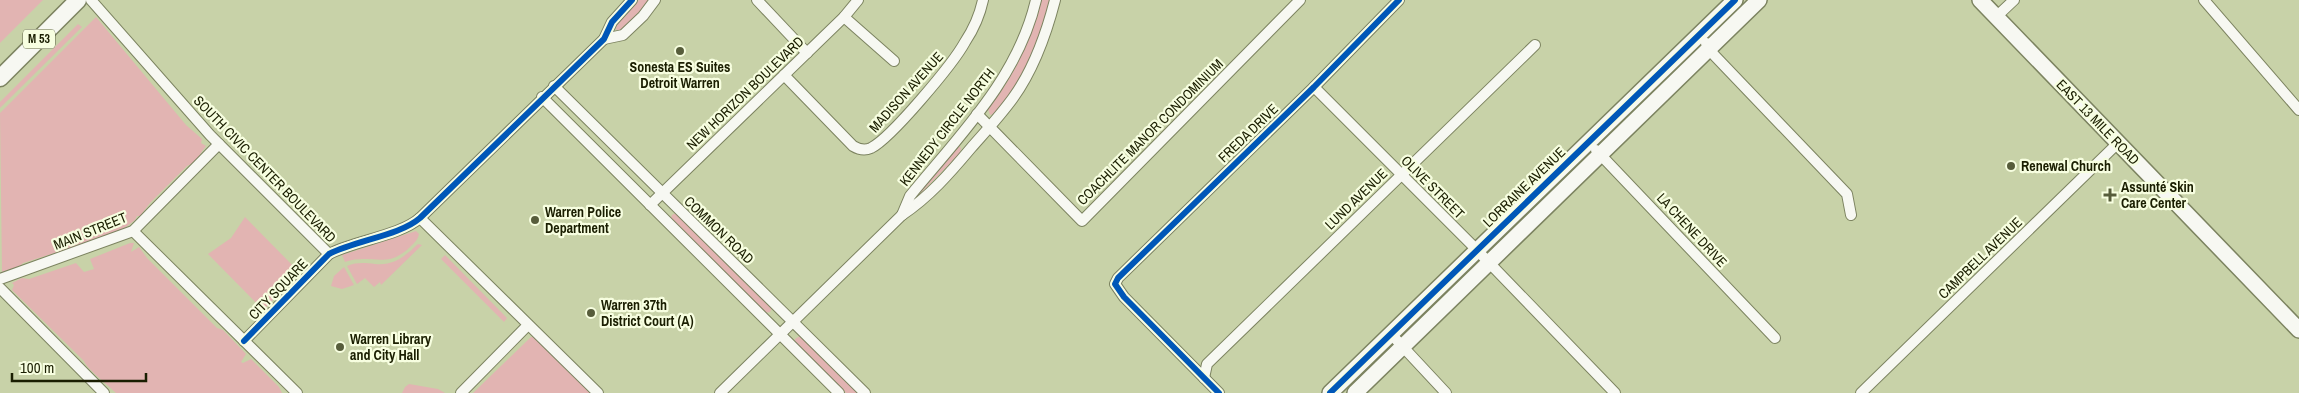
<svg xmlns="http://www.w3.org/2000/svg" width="2299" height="393" font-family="'Archivo Narrow',sans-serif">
  <rect width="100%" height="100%" fill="#c8d2a8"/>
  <g fill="#e2b4b2">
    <path d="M 0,0 L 43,0 L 0,43 Z"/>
    <path d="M 639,0 L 650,0 L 622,31 L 618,31 L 615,28 L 616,24 Z"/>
    <path d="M 1041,0 L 1050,0 C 1045,23 1013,111 990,115 L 988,109 C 1014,77 1031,40 1041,0 Z"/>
    <path d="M 96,17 L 186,125 L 202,139 L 201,143 L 206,146 C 199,154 199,161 187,166 L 150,203 L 140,216 L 137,216 L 135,220 L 118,233 L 23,263 L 19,267 L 2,272 L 0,113 Z"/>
    <path d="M 78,24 L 82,27 L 0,108 L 0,102 Z"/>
    <path d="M 959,146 L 961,148 L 960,153 L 914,200 Z"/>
    <path d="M 676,213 L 772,308 L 770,312 L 765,313 L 671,218 L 672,215 Z"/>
    <path d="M 245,217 L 300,273 L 263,310 L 208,254 L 231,238 Z"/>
    <path d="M 416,231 L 419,234 C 418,240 414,243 410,247 C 387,270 371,253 345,262 L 342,255 Z"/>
    <path d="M 130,243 L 134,243 L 131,252 L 139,247 L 147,258 L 217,328 L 223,330 L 246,354 L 241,362 L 243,363 L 251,359 L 279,387 L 282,393 L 116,393 C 109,386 86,368 84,361 L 12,290 L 14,285 L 12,283 L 22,278 L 29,279 L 76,263 L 84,272 L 94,269 L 90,259 Z"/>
    <path d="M 418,244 L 422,245 L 381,285 L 380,282 L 374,287 L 365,278 L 357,284 L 347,266 C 357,262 365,263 375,264 C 394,266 405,256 418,244 Z"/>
    <path d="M 445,255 L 507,318 L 504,322 L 441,259 Z"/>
    <path d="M 344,267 L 354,285 L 342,289 L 331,286 L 334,276 Z"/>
    <path d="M 800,336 L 859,393 L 846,393 L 795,343 L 795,339 Z"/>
    <path d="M 531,337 L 535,337 L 590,393 L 473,393 Z"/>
    <path d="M 409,384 L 438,389 L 445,393 L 402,393 L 405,387 Z"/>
  </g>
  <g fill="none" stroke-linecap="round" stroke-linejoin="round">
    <g stroke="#7c8360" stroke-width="12">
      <g id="street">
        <path d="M 91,0 L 210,135 L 329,254"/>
        <path d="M 757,0 L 807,53"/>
        <path d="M 2204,0 L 2299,110"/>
        <path d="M 844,17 L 894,61"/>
        <path d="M 1996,17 L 2014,0"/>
        <path d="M 604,39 L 623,35 L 643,16 L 655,0"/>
        <path d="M 1706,43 L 1714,55 L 1847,194 L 1851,215"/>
        <path d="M 784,75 L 853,146 C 858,149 864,151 871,148 C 891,138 953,64 965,42 C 973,30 980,14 983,0"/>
        <path d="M 554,86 L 865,393"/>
        <path d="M 1314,87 L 1472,245 L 1615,393"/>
        <path d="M 542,97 L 839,393"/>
        <path d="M 977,114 L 1082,221 L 1300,0"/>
        <path d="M 1596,150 L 1775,338"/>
        <path d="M 650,205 L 844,17 L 858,0"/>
        <path d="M 902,215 L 910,196 C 959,136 1018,78 1036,0"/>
        <path d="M 420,218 L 598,393"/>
        <path d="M 133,231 L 297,393"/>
        <path d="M 0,279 L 133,231 L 219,144"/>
        <path d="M 0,288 L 104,393"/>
        <path d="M 1391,334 L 1446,393"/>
        <path d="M 244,341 L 329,254 C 356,240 399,236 420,218 L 604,39 L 612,22 L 632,0"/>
        <path d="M 1204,378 L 1207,364 L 1535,45"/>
        <path d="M 461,393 L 528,325"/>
        <path d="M 720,393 L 902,215 C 929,197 950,173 971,148 C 985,132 1000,116 1013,98 C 1034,69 1046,35 1055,0"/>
        <path d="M 1219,393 L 1124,297 L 1115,284 L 1118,278 L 1314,87 L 1399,0"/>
        <path d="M 1861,393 L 2119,142"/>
      </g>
    </g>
    <g stroke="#7c8360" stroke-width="18">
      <g id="secondary">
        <path d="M 1980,0 L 2299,330"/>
        <path d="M 1330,393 L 1735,0"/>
        <path d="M 1355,393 L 1759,0"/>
      </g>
    </g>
    <g stroke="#7c8360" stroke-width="19">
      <path id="primary" d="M 0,78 L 78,0"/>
    </g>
    <use href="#street" stroke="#f7f8f2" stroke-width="10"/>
    <use href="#secondary" stroke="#f7f8f2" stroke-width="15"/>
    <use href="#primary" stroke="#f7f8f2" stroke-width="16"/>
    <g stroke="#f7fee0" stroke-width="9">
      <g id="cycleway">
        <path d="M 244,341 L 329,254 C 356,240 399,236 420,218 L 604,39 L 612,22 L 632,0"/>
        <path d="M 1219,393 L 1124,297 L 1115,284 L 1118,278 L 1314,87 L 1399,0"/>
        <path d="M 1330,393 L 1735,0"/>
      </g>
    </g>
    <use href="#cycleway" stroke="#0057b8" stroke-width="6"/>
  </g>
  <g fill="#575d3b" stroke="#f7fee0" stroke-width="2">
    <circle cx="680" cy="51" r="5"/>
    <circle cx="2011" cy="166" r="5"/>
    <path d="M2107.5 187.5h5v5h5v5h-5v5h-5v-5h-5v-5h5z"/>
    <circle cx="535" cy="220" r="5"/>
    <circle cx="591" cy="313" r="5"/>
    <circle cx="340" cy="347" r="5"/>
  </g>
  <g text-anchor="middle" stroke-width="4.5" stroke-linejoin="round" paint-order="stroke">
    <rect fill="#f7fee0" stroke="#5c6144" stroke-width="1" x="23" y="29.5" width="32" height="19" rx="4"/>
    <g font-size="12" font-weight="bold" fill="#1a1e01">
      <text x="39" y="43">M 53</text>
    </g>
    <g font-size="14" font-weight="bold" fill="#1a1e01" stroke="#f7fee0" text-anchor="start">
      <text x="680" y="72" text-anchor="middle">Sonesta ES Suites<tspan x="680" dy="16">Detroit Warren</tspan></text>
      <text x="2021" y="171">Renewal Church</text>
      <text x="2121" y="192">Assunté Skin<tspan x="2121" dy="16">Care Center</tspan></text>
      <text x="545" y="217">Warren Police<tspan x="545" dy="16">Department</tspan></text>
      <text x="601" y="310">Warren 37th<tspan x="601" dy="16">District Court (A)</tspan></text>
      <text x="350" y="344">Warren Library<tspan x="350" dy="16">and City Hall</tspan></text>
    </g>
    <g font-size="14" fill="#1a1e01" stroke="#f7fee0">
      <text transform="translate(906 92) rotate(-48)" y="5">MADISON AVENUE</text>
      <text transform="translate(745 93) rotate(-44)" y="5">NEW HORIZON BOULEVARD</text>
      <text transform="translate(2098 122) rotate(46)" y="5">EAST 13 MILE ROAD</text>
      <text transform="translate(947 127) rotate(-52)" y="5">KENNEDY CIRCLE NORTH</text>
      <text transform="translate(1150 132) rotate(-45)" y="5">COACHLITE MANOR CONDOMINIUM</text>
      <text transform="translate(1248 133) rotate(-44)" y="5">FREDA DRIVE</text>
      <text transform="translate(265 169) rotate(46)" y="5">SOUTH CIVIC CENTER BOULEVARD</text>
      <text transform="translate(1433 187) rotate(45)" y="5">OLIVE STREET</text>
      <text transform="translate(1524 187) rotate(-44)" y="5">LORRAINE AVENUE</text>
      <text transform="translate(1356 199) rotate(-44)" y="5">LUND AVENUE</text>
      <text transform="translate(719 230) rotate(44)" y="5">COMMON ROAD</text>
      <text transform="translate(1692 230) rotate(47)" y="5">LA CHENE DRIVE</text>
      <text transform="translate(90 231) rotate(-22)" y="5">MAIN STREET</text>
      <text transform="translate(1980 258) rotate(-44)" y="5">CAMPBELL AVENUE</text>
      <text transform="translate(278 289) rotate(-46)" y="5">CITY SQUARE</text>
    </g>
  </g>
  <path d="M12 373v8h134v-8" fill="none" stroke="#1a1e01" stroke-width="2.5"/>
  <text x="20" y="373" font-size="15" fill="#1a1e01" stroke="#f7fee0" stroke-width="4" paint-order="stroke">100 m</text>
</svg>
